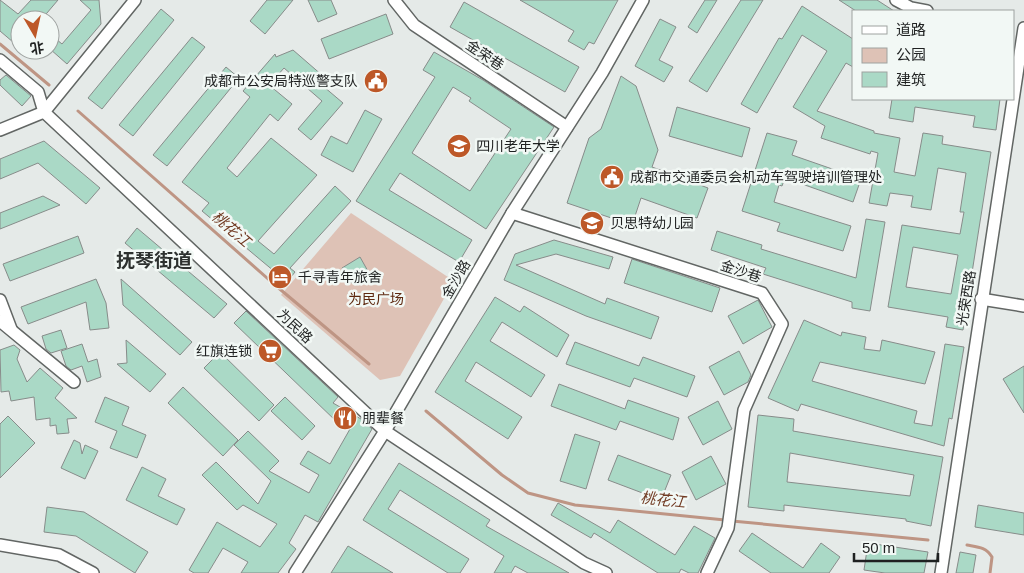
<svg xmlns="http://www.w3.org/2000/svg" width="1024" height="573" font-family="Arial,'Noto Sans SC',sans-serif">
  <rect width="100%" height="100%" fill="#e5eae8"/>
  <path fill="#dec2b6" d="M 351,213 L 454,281 L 400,376 L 380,380 L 281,295 Z"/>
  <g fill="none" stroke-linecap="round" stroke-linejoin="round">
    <g stroke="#be9584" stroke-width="3">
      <path d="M 0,44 L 49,85"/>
      <path d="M 78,111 L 275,285 L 369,364"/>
      <path d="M 426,411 L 502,475 L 528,493 L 575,505 L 725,520"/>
      <path d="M 732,521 L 928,540"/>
      <path d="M 967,545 C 978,547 986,547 992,557 L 990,573"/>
    </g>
  </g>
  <g fill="#aad9c6" stroke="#878c8a" fill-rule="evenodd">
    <path d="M 0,0 L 18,14 L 31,0 L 58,0 L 41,20 L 20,20 L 20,48 L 0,31 Z"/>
    <path d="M 80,0 L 99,0 L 101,24 L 67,64 L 50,49 L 50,34 L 62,44 L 91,10 Z"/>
    <path d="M 267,0 L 293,0 L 265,34 L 250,21 Z"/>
    <path d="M 308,0 L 331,0 L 337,14 L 318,22 Z"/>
    <path d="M 520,0 L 618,0 L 594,44 L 589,42 L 584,50 L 568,41 L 574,31 Z"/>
    <path d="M 705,0 L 717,0 L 697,33 L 688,27 Z"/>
    <path d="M 741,0 L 763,0 L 707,92 L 689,81 Z"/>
    <path d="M 839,0 L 877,0 L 894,11 L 856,11 Z"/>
    <path d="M 464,2 L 579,67 L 565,92 L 450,27 Z"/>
    <path d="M 802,6 L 853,39 L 853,67 L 846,63 L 817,111 L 874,131 L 874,133 L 900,138 L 894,172 L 915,176 L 923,133 L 943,136 L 942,144 L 991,152 L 963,330 L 946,327 L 948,317 L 888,307 L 902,225 L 960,234 L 964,212 L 960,212 L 966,173 L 938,168 L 931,210 L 911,207 L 913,196 L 890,193 L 887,206 L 869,203 L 878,153 L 871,151 L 870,154 L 821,138 L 825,126 L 793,107 L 827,51 L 802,35 L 757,113 L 741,104 L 779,38 L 782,39 ZM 913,247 L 958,255 L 951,294 L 906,287 Z"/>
    <path d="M 161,9 L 174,20 L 102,109 L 88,98 Z"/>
    <path d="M 386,14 L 393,34 L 329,59 L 321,39 Z"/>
    <path d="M 660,19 L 676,27 L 659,60 L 673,67 L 664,82 L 635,66 Z"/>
    <path d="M 192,37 L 205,47 L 133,136 L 119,125 Z"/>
    <path d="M 293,50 L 323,76 L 317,81 L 343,103 L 311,140 L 298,129 L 322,101 L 284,68 L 269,85 L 292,104 L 278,121 L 270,114 L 227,168 L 237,177 L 271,138 L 317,175 L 258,241 L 274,254 L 335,186 L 351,201 L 290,268 L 295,272 L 287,282 L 202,211 L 209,203 L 182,182 L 250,97 L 243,91 L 275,54 L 276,57 Z"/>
    <path d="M 434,52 L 483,80 L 554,127 L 486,229 L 400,173 L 389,190 L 472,240 L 459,262 L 356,201 L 435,77 L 423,70 ZM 453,87 L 471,98 L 469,101 L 511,129 L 470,191 L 412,153 Z"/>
    <path d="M 226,67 L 239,78 L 167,166 L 153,155 Z"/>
    <path d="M 6,75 L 31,96 L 22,106 L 0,85 L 0,80 Z"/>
    <path d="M 621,76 L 636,86 L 658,150 L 652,167 L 708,188 L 697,218 L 641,198 L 632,225 L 567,203 L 589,138 L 601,129 Z"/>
    <path d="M 892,99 L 1000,99 L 996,130 L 973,127 L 975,116 L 915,107 L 913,122 L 889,118 Z"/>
    <path d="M 677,107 L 750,128 L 742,157 L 669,136 Z"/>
    <path d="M 365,110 L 382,119 L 353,172 L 321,155 L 331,136 L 347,144 Z"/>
    <path d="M 767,133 L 797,141 L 792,155 L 861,179 L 853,202 L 785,178 L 782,186 L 779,185 L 774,202 L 851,226 L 843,251 L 777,231 L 780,223 L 742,211 Z"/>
    <path d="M 44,141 L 100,188 L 86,204 L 38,163 L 0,179 L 0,159 Z"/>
    <path d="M 43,196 L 60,205 L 0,229 L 0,213 Z"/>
    <path d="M 866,219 L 885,222 L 870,311 L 852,308 L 852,302 L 763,274 L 766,268 L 711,250 L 717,231 L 762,245 L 761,249 L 856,278 Z"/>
    <path d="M 137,228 L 227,304 L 214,318 L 125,243 Z"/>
    <path d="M 78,236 L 84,253 L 10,281 L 3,264 Z"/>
    <path d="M 554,240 L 613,257 L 609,269 L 556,254 L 516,265 L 605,304 L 607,298 L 659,317 L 651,339 L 586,316 L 504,280 L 515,254 Z"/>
    <path d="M 360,257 L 369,273 L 351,283 L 342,268 Z"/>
    <path d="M 632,259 L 720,288 L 712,312 L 624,283 Z"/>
    <path d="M 96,279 L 106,303 L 109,328 L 90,330 L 86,302 L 28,324 L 21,307 Z"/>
    <path d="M 121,279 L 192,342 L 180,355 L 123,305 Z"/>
    <path d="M 495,297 L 520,312 L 524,306 L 569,335 L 557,357 L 502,322 L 490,341 L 545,375 L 531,397 L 476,362 L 465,381 L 522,417 L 508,439 L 435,392 Z"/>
    <path d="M 758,300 L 772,327 L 743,344 L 728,316 Z"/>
    <path d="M 246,311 L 338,397 L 333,403 L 361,419 L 372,429 L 318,522 L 305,515 L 289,543 L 296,549 L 278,573 L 241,573 L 248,562 L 223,548 L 208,573 L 194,573 L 189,570 L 217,522 L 260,547 L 277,524 L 243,505 L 237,510 L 202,475 L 216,462 L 258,504 L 271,481 L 234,445 L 248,431 L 279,461 L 269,471 L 309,493 L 319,475 L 300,464 L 308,451 L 330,464 L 350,429 L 338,423 L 234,323 Z"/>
    <path d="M 804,320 L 841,336 L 842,332 L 866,337 L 864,349 L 880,351 L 882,340 L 935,352 L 925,384 L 820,362 L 812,381 L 917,411 L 914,423 L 932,426 L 945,344 L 964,347 L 952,419 L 949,418 L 944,446 L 801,404 L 798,411 L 768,398 Z"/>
    <path d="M 61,330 L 67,348 L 51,353 L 46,349 L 42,336 Z"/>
    <path d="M 126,340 L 166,374 L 150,392 L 117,364 L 127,363 Z"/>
    <path d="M 575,342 L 639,366 L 643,357 L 695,376 L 687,397 L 634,378 L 630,387 L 566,364 Z"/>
    <path d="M 82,344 L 88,362 L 97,359 L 101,377 L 87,382 L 82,366 L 71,370 L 66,366 L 61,351 Z"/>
    <path d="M 14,345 L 20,350 L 17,359 L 27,382 L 40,368 L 63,388 L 55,398 L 77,418 L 67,419 L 69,433 L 57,434 L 56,425 L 50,426 L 50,418 L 36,420 L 34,397 L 11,401 L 9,391 L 1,392 L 0,350 Z"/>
    <path d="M 739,351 L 751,375 L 748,382 L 724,395 L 709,367 Z"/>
    <path d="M 220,352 L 274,405 L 259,421 L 204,368 Z"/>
    <path d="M 1024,366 L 1024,413 L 1003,379 Z"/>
    <path d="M 559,384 L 625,409 L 628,400 L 679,418 L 673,440 L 620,421 L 616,430 L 551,406 Z"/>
    <path d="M 183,387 L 238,440 L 223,456 L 168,403 Z"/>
    <path d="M 105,397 L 129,407 L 122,425 L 146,435 L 137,458 L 110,448 L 117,431 L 95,422 Z"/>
    <path d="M 285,397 L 315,426 L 302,440 L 271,411 Z"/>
    <path d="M 718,401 L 732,429 L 703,445 L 688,417 Z"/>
    <path d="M 758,415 L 794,419 L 793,431 L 943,457 L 931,526 L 906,521 L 906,519 L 784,505 L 784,511 L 748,507 ZM 790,453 L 914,475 L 910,496 L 787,482 Z"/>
    <path d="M 8,416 L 35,443 L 0,478 L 0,424 Z"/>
    <path d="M 575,434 L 600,442 L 586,489 L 560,481 Z"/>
    <path d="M 74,440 L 80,443 L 82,454 L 85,445 L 98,451 L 85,479 L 61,468 Z"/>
    <path d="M 618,455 L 671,475 L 661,500 L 608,480 Z"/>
    <path d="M 711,456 L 726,484 L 696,500 L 682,472 Z"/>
    <path d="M 399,463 L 490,520 L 486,526 L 569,573 L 528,573 L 515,566 L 511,573 L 494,573 L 504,556 L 400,490 L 388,509 L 469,559 L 460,573 L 448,573 L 363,520 Z"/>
    <path d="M 142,467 L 166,479 L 158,496 L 185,509 L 177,525 L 126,500 Z"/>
    <path d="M 558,503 L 610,533 L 618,520 L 675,555 L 694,526 L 715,538 L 698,573 L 689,573 L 681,569 L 679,573 L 658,573 L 594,533 L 591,538 L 551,515 Z"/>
    <path d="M 978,505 L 1024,513 L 1024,535 L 975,527 Z"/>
    <path d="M 47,507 L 84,512 L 148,552 L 135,573 L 76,536 L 44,532 Z"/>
    <path d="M 752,533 L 803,568 L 821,543 L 840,557 L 829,573 L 771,573 L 739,551 Z"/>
    <path d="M 868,543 L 928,552 L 924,573 L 885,573 L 864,570 Z"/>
    <path d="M 348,546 L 393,573 L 331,573 Z"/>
    <path d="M 960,552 L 976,555 L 973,573 L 956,573 Z"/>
  </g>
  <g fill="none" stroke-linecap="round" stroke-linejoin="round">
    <g stroke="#626664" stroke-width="14">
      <g id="minor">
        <path d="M 394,0 L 414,25 L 567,127"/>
        <path d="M 896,0 L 911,8 L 927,11"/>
        <path d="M 0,60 L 38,92 L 44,112 L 385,431 L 584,563 L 606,573"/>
        <path d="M 0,130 L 44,112 L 135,0"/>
        <path d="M 512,213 L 762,293 L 782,324 L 744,410 L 728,528 L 707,573"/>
        <path d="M 981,299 L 1024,306"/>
        <path d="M 0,300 L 11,329"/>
        <path d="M 0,321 L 74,382"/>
        <path d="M 0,545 L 59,555 L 93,573"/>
        <path d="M 295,573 L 385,431 L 512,213 L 602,73 L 643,0"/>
        <path d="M 941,573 L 1024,28"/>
      </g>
    </g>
    <use href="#minor" stroke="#fff" stroke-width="11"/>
  </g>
  <defs>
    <g id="civic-disc" transform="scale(1.25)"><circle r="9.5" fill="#bd5828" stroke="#f2f8f5"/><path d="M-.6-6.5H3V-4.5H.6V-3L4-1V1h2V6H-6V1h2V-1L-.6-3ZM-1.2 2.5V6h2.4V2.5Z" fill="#fff"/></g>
    <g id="university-disc" transform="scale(1.25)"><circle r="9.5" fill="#bd5828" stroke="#f2f8f5"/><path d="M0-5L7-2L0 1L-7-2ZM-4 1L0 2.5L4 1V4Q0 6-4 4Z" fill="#fff"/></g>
    <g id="school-disc" transform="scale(1.25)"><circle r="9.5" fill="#bd5828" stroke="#f2f8f5"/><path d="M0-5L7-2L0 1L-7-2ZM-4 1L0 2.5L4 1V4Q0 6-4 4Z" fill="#fff"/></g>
    <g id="hotel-disc" transform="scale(1.25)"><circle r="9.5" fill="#bd5828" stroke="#f2f8f5"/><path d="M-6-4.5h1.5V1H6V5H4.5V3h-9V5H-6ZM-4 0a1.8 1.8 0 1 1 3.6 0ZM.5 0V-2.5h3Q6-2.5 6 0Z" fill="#fff"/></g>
    <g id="supermarket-disc" transform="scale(1.25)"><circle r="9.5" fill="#bd5828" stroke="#f2f8f5"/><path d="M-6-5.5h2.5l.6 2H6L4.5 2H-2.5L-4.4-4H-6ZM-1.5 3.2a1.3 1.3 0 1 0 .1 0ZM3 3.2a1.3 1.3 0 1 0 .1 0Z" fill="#fff"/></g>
    <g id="restaurant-disc" transform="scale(1.25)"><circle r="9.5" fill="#bd5828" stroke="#f2f8f5"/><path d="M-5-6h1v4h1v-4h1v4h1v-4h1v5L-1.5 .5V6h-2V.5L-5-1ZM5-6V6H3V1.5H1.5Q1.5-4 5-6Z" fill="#fff"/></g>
  </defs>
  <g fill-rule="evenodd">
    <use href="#civic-disc" x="376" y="81"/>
    <use href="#university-disc" x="459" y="146"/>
    <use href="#civic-disc" x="612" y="177"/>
    <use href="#school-disc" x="592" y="223"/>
    <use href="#hotel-disc" x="280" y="277"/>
    <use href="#supermarket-disc" x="270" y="351"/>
    <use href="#restaurant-disc" x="345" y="418"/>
  </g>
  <g text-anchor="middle" stroke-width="5" stroke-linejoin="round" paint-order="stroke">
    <g font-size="14" fill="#1f2121" stroke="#f2f8f5">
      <text transform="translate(485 55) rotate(34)" y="5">金荣巷</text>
      <text transform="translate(741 271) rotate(18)" y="5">金沙巷</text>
      <text transform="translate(456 279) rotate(-60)" y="5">金沙路</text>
      <text transform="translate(966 298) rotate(-81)" y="5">光荣西路</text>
      <text transform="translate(295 326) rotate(43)" y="5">为民路</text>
    </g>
    <g font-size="14" fill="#1f2121" stroke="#f2f8f5" text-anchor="start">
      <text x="358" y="86" text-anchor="end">成都市公安局特巡警支队</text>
      <text x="476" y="151">四川老年大学</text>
      <text x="630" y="182">成都市交通委员会机动车驾驶培训管理处</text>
      <text x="610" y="228">贝思特幼儿园</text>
      <text x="298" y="282">千寻青年旅舍</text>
      <text x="252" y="356" text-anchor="end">红旗连锁</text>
      <text x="362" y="423">朋辈餐</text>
    </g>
    <g font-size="14" fill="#5e2910" stroke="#f2f8f5">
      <text x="376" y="304">为民广场</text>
    </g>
    <g font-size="15" font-style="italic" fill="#703921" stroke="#f2f8f5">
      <text transform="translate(231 229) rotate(41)" y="5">桃花江</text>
      <text transform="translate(663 500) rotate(6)" y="5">桃花江</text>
    </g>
    <g font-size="19" font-weight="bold" fill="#2d312f" stroke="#f2f8f5">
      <text x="154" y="267">抚琴街道</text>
    </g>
  </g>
  <rect x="852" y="10" width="162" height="90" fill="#f2f8f5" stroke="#9ea2a0"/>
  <rect x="862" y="26" width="25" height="8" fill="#ffffff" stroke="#9ea2a0"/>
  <text x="896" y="35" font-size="15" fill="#1f2121">道路</text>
  <rect x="862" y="48" width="25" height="15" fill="#dec2b6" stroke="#9ea2a0"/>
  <text x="896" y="60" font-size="15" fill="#1f2121">公园</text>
  <rect x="862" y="72" width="25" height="15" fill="#aad9c6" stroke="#9ea2a0"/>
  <text x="896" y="85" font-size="15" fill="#1f2121">建筑</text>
  <g transform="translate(35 35) rotate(171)"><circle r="24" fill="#f2f8f5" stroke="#9ea2a0"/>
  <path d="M0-4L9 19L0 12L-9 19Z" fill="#bd5828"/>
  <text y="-8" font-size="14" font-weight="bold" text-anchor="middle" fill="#1f2121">北</text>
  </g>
  <path d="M854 553v8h84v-8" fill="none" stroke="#1f2121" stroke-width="2.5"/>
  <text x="862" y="553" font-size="15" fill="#1f2121" stroke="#f2f8f5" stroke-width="4" paint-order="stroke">50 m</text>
</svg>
